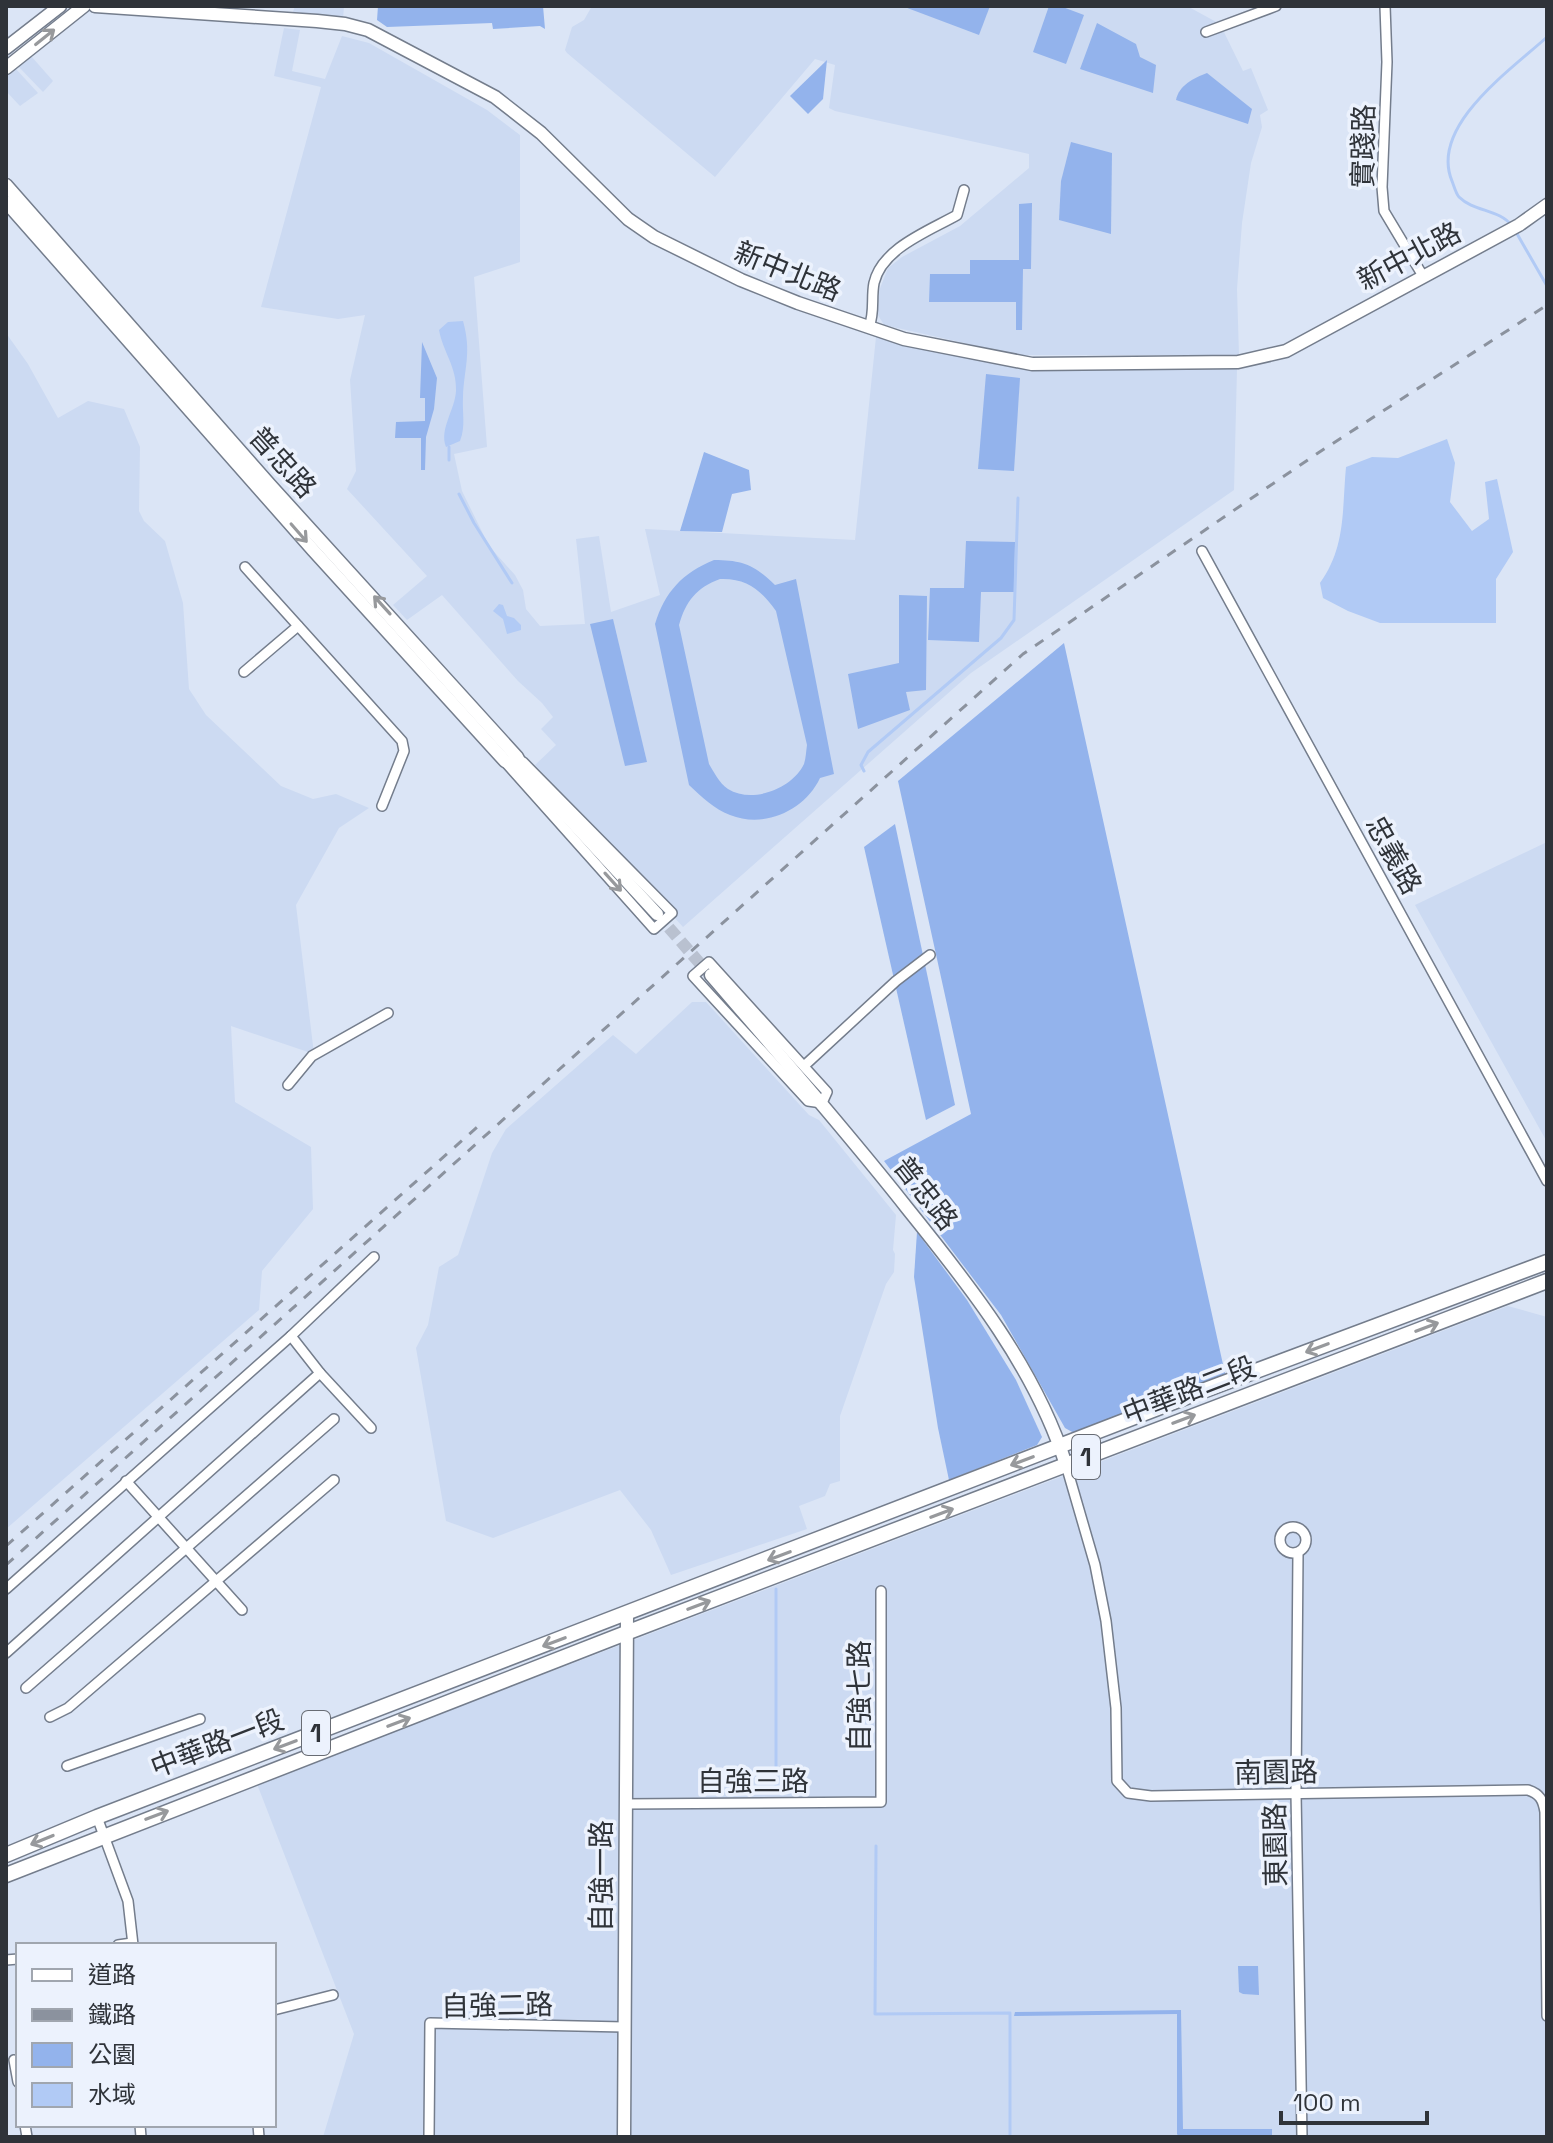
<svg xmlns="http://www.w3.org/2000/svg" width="1553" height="2143" font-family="'Space Grotesk','Noto Sans TC',sans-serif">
  <rect width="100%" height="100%" fill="#dbe5f6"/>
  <g fill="#ccdaf2">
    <path d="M 295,6 L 344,6 L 343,19 L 292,15 Z"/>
    <path d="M 592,6 L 1187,6 L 1220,24 L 1243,71 L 1251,68 L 1268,110 L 1260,115 L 1262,127 L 1251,163 L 1242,223 L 1237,289 L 1239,355 L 1018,355 L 884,325 L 878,315 L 879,291 L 888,268 L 902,257 L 960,226 L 1029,168 L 1029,154 L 835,111 L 829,108 L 835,65 L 815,59 L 715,177 L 567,53 L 565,50 L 572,27 L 584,20 Z"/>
    <path d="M 284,28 L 300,30 L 292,71 L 325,79 L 342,36 L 369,43 L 487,110 L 520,135 L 520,262 L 474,277 L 487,447 L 454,454 L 462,491 L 489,546 L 515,575 L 523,590 L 526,609 L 540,626 L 585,624 L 576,539 L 599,536 L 611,612 L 660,595 L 645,529 L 855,540 L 876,337 L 1009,366 L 1237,369 L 1234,490 L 971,673 L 683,927 L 535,765 L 556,745 L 541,729 L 553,717 L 542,703 L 518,681 L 442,595 L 407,620 L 393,605 L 427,576 L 347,489 L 356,471 L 350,380 L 365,315 L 338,319 L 261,307 L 321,87 L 274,76 Z"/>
    <path d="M 31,56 L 53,81 L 43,92 L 18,66 Z"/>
    <path d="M 15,68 L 38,93 L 20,106 L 6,91 L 6,75 Z"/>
    <path d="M 6,333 L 28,364 L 58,418 L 88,401 L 124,409 L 140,447 L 139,511 L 144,521 L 165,541 L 183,603 L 189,689 L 206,715 L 281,786 L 313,799 L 336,794 L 369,808 L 339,828 L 296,905 L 314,1054 L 231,1026 L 235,1102 L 311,1147 L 313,1209 L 262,1271 L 259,1310 L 6,1529 Z"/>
    <path d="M 1547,842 L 1547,1142 L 1415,905 Z"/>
    <path d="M 692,1002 L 706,1002 L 809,1115 L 819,1120 L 896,1215 L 893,1250 L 895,1254 L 894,1272 L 886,1284 L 840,1416 L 840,1481 L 830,1484 L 825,1496 L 799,1506 L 807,1529 L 671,1575 L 651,1530 L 620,1490 L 493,1538 L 446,1521 L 416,1348 L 428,1325 L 439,1267 L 458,1255 L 492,1153 L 506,1129 L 613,1035 L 636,1054 Z"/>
    <path d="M 1508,1306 L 1547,1317 L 1547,2137 L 323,2137 L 354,2034 L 257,1784 Z"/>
  </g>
  <g fill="#93b3ec" fill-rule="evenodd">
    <path d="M 378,6 L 543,6 L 545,29 L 540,26 L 493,29 L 492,23 L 387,27 L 377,20 Z"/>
    <path d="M 902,6 L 990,6 L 979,35 Z"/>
    <path d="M 1049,6 L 1060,6 L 1084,15 L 1066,64 L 1033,52 Z"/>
    <path d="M 1097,23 L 1136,44 L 1140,57 L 1156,65 L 1153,93 L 1080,69 Z"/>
    <path d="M 827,60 L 823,99 L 808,114 L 790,96 Z"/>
    <path d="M 1207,73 L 1252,109 L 1248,124 L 1176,100 C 1179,85 1194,78 1207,73 Z"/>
    <path d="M 1071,142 L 1112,153 L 1111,234 L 1059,220 L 1061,181 Z"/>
    <path d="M 1032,203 L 1031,269 L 1023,269 L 1022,330 L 1016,330 L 1016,302 L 929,302 L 930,274 L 970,274 L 970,260 L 1019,260 L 1019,204 Z"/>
    <path d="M 422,342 L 437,378 L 434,409 L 426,437 L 425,470 L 421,470 L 421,438 L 395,438 L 396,422 L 425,421 L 425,398 L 420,398 Z"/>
    <path d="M 986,374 L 1020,378 L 1014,471 L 978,469 Z"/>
    <path d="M 704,452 L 749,470 L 751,490 L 732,494 L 722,532 L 680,531 Z"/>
    <path d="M 966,541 L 1015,542 L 1014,592 L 981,592 L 979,642 L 928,640 L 930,588 L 964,588 Z"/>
    <path d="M 714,560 C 742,560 755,565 775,585 L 796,579 L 834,774 L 820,778 C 805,810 765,829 730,815 C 714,809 702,797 689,785 L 655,624 C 665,592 682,573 714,560 ZM 720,579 C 747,578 761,590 776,611 L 807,745 C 806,751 806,758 804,764 C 792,789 752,804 728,789 C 719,783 714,772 709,764 L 679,625 C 686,601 696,588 720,579 Z"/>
    <path d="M 899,595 L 927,596 L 926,690 L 906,692 L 910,710 L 858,729 L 848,674 L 899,663 Z"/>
    <path d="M 613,619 L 647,762 L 625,766 L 590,624 Z"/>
    <path d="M 1064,643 L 1226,1378 L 1074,1433 L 1065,1428 L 1001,1315 L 884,1161 L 971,1114 L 898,781 Z"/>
    <path d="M 895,824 L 955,1105 L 926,1120 L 864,847 Z"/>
    <path d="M 917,1232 L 967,1300 L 1016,1380 L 1042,1437 L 1037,1445 L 949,1480 L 938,1428 L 914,1277 Z"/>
    <path d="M 1238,1966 L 1258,1966 L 1259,1995 L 1243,1994 L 1239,1992 Z"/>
    <path d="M 1181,2010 L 1183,2129 L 1272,2129 L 1272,2137 L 1179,2137 L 1177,2134 L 1177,2014 L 1014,2016 L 1015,2012 Z"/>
  </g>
  <g fill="#b1caf5">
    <path d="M 463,321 C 472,353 464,368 463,397 C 462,413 466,426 460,441 L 446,447 C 439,429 455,410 456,391 C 457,367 443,352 439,330 L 448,322 Z"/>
    <path d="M 1447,439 L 1455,463 L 1450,502 L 1472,531 L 1489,519 L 1485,482 L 1497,479 L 1513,552 L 1496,579 L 1496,623 L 1380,623 L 1348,611 L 1323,598 L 1320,583 C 1346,547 1342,510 1346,467 L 1372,457 L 1398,458 Z"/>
    <path d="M 499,604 L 503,605 L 507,616 L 514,618 L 521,625 L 521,630 L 507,634 L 503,619 L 493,611 Z"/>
  </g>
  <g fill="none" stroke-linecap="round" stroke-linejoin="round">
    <g stroke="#b1caf5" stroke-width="3">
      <path d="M 1512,226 C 1500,209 1474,212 1459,197 C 1456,194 1454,186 1452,181 C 1429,126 1512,69 1547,37"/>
      <path d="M 1516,232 L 1547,286"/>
      <path d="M 449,460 L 449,447"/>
      <path d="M 459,494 L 474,523 L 512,583"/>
      <path d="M 864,771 L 861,765 L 868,752 L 1001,638 L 1014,620 L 1018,498"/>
      <path d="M 776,1589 L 776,1789"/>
      <path d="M 876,1846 L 875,2014 L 1010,2013 L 1010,2137"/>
    </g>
    <path stroke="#b9c1d0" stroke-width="12" stroke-dasharray="12 6" stroke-linecap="butt" d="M 657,914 L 710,975"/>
    <g stroke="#747d8c" stroke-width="12">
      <g id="street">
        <path d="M 1385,6 L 1387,62 L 1382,187 L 1384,211 L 1423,276"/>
        <path d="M 1206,32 L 1276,6"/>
        <path d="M 869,327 C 875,312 871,298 874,283 C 882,248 929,231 957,215 L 964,190"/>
        <path d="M 1202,551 L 1547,1181"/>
        <path d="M 245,567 L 402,741 L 404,751 L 382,806"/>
        <path d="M 244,672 L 298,626"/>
        <path d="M 507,764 L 654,929 L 672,913 L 523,762"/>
        <path d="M 709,962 L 827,1092 L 822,1103 L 808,1101 L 693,976 Z"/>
        <path d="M 804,1066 L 896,981 L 930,955"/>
        <path d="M 288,1085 L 312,1056 L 388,1013"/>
        <path d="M 291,1336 L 320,1373 L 371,1428"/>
        <path d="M 1066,1465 L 1095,1565 L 1106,1621 L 1116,1708 L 1117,1781 L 1128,1793 L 1151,1796 L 1528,1790 C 1540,1794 1543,1800 1545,1812 L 1547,2016"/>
        <path d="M 126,1481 L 242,1610"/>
        <circle cx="1293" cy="1540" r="13"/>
        <path d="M 1298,1553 L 1296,1793 L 1302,2137"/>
        <path d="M 6,1589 L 291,1336 L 374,1257"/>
        <path d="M 6,1653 L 320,1373"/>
        <path d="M 26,1688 L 334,1419"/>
        <path d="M 50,1717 L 68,1708 L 334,1480"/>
        <path d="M 67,1766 L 200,1719"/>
        <path d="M 625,1804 L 881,1802 L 881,1591"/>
        <path d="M 97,1817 L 128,1901 L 133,1945"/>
        <path d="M 118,1945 L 132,1943"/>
        <path d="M 6,1960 L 18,1959"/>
        <path d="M 274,2010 L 333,1995"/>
        <path d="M 14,2060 L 18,2082"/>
        <path d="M 25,2125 L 27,2137"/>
        <path d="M 140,2125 L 141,2137"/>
        <path d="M 258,2125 L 259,2137"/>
        <path d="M 429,2137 L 430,2023 L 624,2027"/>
      </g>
    </g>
    <g stroke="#747d8c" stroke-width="15">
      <g id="secondary">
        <path d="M 95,6 L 317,21 L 345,24 L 368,30 L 495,97 L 541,133 L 628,219 L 654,237 L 741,280 L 798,303 L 904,339 L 1032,364 L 1238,362 L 1286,351 L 1519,225 L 1547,205"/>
        <path d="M 6,48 L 60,6"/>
        <path d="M 6,68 L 84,6"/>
        <path d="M 6,185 L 270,485 L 517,757 L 524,770 L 657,914"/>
        <path d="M 6,202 L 313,550 L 505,761 L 524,770"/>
        <path d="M 711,975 C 777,1052 844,1128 907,1208 C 970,1286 1036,1369 1066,1465"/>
        <path d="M 624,2137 L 627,1615"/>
      </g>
    </g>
    <g stroke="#747d8c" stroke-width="17">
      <g id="primary">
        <path d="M 6,1855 L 97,1817 L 1189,1396 L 1547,1262"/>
        <path d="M 6,1875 L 626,1633 L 1547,1281"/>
      </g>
    </g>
    <use href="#street" stroke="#fff" stroke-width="9"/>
    <use href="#secondary" stroke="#fff" stroke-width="12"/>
    <use href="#primary" stroke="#fff" stroke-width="14"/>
    <g stroke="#8b929e" stroke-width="3" stroke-dasharray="10 10" stroke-linecap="butt">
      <path d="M 6,1546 L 484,1121"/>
      <path d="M 6,1565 L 1023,654 L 1318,453 L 1547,305"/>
    </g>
  </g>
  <defs><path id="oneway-shaft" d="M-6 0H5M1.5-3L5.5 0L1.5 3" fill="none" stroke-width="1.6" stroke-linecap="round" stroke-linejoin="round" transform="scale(2)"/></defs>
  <g stroke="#97999c">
    <use href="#oneway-shaft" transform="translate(45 37) rotate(-39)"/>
    <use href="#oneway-shaft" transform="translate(299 533) rotate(49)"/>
    <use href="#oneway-shaft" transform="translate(382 605) rotate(-132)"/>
    <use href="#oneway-shaft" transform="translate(613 882) rotate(48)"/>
    <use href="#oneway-shaft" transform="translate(1427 1327) rotate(-21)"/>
    <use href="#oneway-shaft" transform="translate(1317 1348) rotate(159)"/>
    <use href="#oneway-shaft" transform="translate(1184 1419) rotate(-21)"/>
    <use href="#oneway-shaft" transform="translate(1022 1461) rotate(159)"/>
    <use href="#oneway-shaft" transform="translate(942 1513) rotate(-21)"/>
    <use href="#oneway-shaft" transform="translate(779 1556) rotate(159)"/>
    <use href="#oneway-shaft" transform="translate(699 1605) rotate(-21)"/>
    <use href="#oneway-shaft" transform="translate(554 1642) rotate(159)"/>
    <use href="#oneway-shaft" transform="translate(399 1722) rotate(-21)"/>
    <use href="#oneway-shaft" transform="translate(285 1745) rotate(159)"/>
    <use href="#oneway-shaft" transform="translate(157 1815) rotate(-21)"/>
    <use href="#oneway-shaft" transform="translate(42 1840) rotate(158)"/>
  </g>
  <g text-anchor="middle" stroke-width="7" stroke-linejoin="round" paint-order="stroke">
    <g fill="#ecf2fd" stroke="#686c74" stroke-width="2">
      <rect x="1072" y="1435" width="28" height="44" rx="6"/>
      <rect x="302" y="1711" width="28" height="44" rx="6"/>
    </g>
    <g font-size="26" font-weight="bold" fill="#2f3339">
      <text x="1086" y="1466">1</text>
      <text x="316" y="1742">1</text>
    </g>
    <g font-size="28" fill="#2f3339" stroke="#ecf2fd">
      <text transform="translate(1363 146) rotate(-89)" y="10">實踐路</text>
      <text transform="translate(1409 256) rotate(-28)" y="10">新中北路</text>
      <text transform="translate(788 271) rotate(22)" y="10">新中北路</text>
      <text transform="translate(283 462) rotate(48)" y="10">普忠路</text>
      <text transform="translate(1394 855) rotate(61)" y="10">忠義路</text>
      <text transform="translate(926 1193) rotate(52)" y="10">普忠路</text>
      <text transform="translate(1189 1390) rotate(-21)" y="10">中華路二段</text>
      <text transform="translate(859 1696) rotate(-90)" y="10">自強七路</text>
      <text transform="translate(217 1743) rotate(-21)" y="10">中華路一段</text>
      <text transform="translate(1276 1772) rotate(-1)" y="10">南園路</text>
      <text x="753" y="1791">自強三路</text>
      <text transform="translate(1275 1845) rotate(-91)" y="10">東園路</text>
      <text transform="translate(601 1876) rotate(-90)" y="10">自強一路</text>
      <text transform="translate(497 2005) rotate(-1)" y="10">自強二路</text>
    </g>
  </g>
  <rect width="1553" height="2143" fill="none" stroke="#2f3339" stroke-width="16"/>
  <rect x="16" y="1943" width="260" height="184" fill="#ecf2fd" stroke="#a0a6af" stroke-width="2"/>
  <rect x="32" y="1969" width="40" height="12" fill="#ffffff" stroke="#a0a6af" stroke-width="2"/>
  <text x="88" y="1983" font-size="24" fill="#2f3339">道路</text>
  <rect x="32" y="2009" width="40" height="12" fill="#8b929e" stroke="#a0a6af" stroke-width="2"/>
  <text x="88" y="2023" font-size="24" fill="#2f3339">鐵路</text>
  <rect x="32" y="2043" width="40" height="24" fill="#93b3ec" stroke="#a0a6af" stroke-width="2"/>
  <text x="88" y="2063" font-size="24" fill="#2f3339">公園</text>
  <rect x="32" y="2083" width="40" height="24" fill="#b1caf5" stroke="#a0a6af" stroke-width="2"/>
  <text x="88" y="2103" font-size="24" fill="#2f3339">水域</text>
  <path d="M1281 2111v12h146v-12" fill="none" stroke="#2f3339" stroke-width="4"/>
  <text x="1293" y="2111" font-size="24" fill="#2f3339" stroke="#ecf2fd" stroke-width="6" paint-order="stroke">100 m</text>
</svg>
